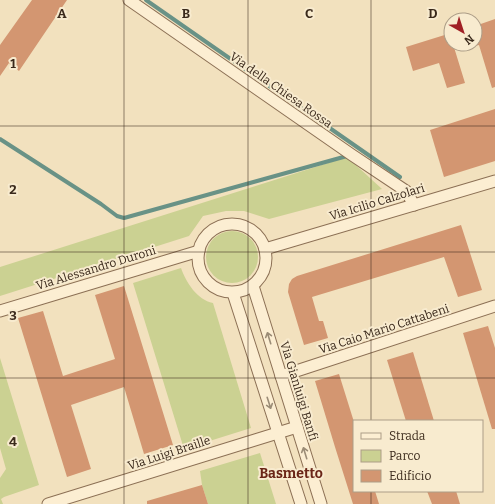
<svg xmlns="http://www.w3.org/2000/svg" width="495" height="504" font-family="Bitter,serif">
  <rect width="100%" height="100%" fill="#f2e1be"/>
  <g fill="#cbd192">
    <path d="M 347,157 L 382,189 L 269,219 L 244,211 L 226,211 L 203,216 L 189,236 L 0,296 L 0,267 Z"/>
    <circle cx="232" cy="257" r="26"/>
    <path d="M 181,268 C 186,282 197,300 213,303 L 251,428 L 184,449 L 133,283 Z"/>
    <path d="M 0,358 L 39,485 L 4,497 L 1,499 L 3,504 L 0,504 L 0,478 L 6,469 L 0,448 Z"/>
    <path d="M 260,453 L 276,504 L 208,504 L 202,485 L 200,471 Z"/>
  </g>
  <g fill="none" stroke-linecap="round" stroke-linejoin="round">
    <g stroke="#699286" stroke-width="4">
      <path d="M 146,0 L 400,177"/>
      <path d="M 0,139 L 101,204 L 117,216 L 124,218 L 347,156"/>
    </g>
  </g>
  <g fill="#d39671">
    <path d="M 32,0 L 67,0 L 19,71 L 9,63 L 0,76 L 0,45 Z"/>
    <path d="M 495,19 L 495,87 L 492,88 L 479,45 L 475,46 L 475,26 Z"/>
    <path d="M 451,33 L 451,44 L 453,44 L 465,83 L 447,88 L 439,63 L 413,71 L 406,47 Z"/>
    <path d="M 495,109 L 495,161 L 444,177 L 430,130 Z"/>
    <path d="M 461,225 L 482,290 L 458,297 L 444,257 L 312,297 L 319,321 L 323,321 L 328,338 L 304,345 L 288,292 L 289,284 L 292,279 L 297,276 Z"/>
    <path d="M 124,286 L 173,445 L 144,454 L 124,387 L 71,405 L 91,469 L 67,477 L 18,318 L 43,311 L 63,376 L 115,359 L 95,295 Z"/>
    <path d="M 488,326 L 495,348 L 495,429 L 492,429 L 463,333 Z"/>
    <path d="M 413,352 L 434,421 L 406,421 L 387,360 Z"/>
    <path d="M 339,374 L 354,422 L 354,491 L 375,491 L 379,504 L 353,504 L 335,447 L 315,381 Z"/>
    <path d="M 202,485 L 208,504 L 147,504 L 147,501 Z"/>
    <path d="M 427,491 L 456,491 L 460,504 L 432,504 Z"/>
  </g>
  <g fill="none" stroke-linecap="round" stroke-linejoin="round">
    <g stroke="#8c7055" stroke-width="13">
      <g id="minor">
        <path d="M 129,0 L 352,155 L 406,191 L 414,205"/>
        <circle cx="232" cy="258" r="34"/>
        <path d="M 265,249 L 495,181"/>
        <path d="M 253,286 L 321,504"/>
        <path d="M 233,293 L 301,504"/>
        <path d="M 0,311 L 199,251"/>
        <path d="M 281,376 L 495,306"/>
        <path d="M 48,504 L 297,427"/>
      </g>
    </g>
    <use href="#minor" stroke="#fceed2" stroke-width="11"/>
  </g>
  <defs><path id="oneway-shaft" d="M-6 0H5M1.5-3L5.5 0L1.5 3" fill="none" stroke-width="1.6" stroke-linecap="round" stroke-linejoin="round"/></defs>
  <g stroke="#9b8c76">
    <use href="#oneway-shaft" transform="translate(269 338) rotate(-107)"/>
    <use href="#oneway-shaft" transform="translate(269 403) rotate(72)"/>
    <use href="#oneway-shaft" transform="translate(305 453) rotate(-107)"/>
  </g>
  <path fill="none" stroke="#3a291b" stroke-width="1" stroke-opacity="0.55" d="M 124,0 L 124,504M 248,0 L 248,504M 371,0 L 371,421M 0,126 L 495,126M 0,252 L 495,252M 0,378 L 495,378M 371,491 L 371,504"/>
  <g text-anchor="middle" stroke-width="4" stroke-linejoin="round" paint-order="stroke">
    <g font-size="12" fill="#3a291b" stroke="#f8ebcf">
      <text transform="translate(281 90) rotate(35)" y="4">Via della Chiesa Rossa</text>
      <text transform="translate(377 202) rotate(-17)" y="4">Via Icilio Calzolari</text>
      <text transform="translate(96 268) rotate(-17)" y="4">Via Alessandro Duroni</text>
      <text transform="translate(384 329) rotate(-18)" y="4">Via Caio Mario Cattabeni</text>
      <text transform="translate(299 391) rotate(73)" y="4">Via Gianluigi Banfi</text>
      <text transform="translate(169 453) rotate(-18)" y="4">Via Luigi Braille</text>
    </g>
    <g font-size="14" font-weight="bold" fill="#6a2517" stroke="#f8ebcf">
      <text x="291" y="478">Basmetto</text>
    </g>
  </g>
  <g font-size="13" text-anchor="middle" font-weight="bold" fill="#3a291b" stroke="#f8ebcf" stroke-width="4" stroke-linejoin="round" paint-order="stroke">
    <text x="62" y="18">A</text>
    <text x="186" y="18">B</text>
    <text x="309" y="18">C</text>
    <text x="433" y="18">D</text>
    <text x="13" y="68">1</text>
    <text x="13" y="194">2</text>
    <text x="13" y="320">3</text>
    <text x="13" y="446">4</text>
  </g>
  <rect x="353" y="420" width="130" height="72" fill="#f8ebcf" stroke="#ac9d87"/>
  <rect x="361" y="433" width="20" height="6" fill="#fceed2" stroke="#ac9d87"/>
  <text x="389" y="440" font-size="12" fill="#3a291b">Strada</text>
  <rect x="361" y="450" width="20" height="12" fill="#cbd192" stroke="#ac9d87"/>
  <text x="389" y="460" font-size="12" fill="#3a291b">Parco</text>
  <rect x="361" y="470" width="20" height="12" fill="#d39671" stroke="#ac9d87"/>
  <text x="389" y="480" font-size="12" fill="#3a291b">Edificio</text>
  <g transform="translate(463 32) rotate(141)"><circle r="19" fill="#f8ebcf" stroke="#ac9d87"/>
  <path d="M0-3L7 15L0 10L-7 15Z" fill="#a02025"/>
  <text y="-6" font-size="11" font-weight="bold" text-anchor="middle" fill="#3a291b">N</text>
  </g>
</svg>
